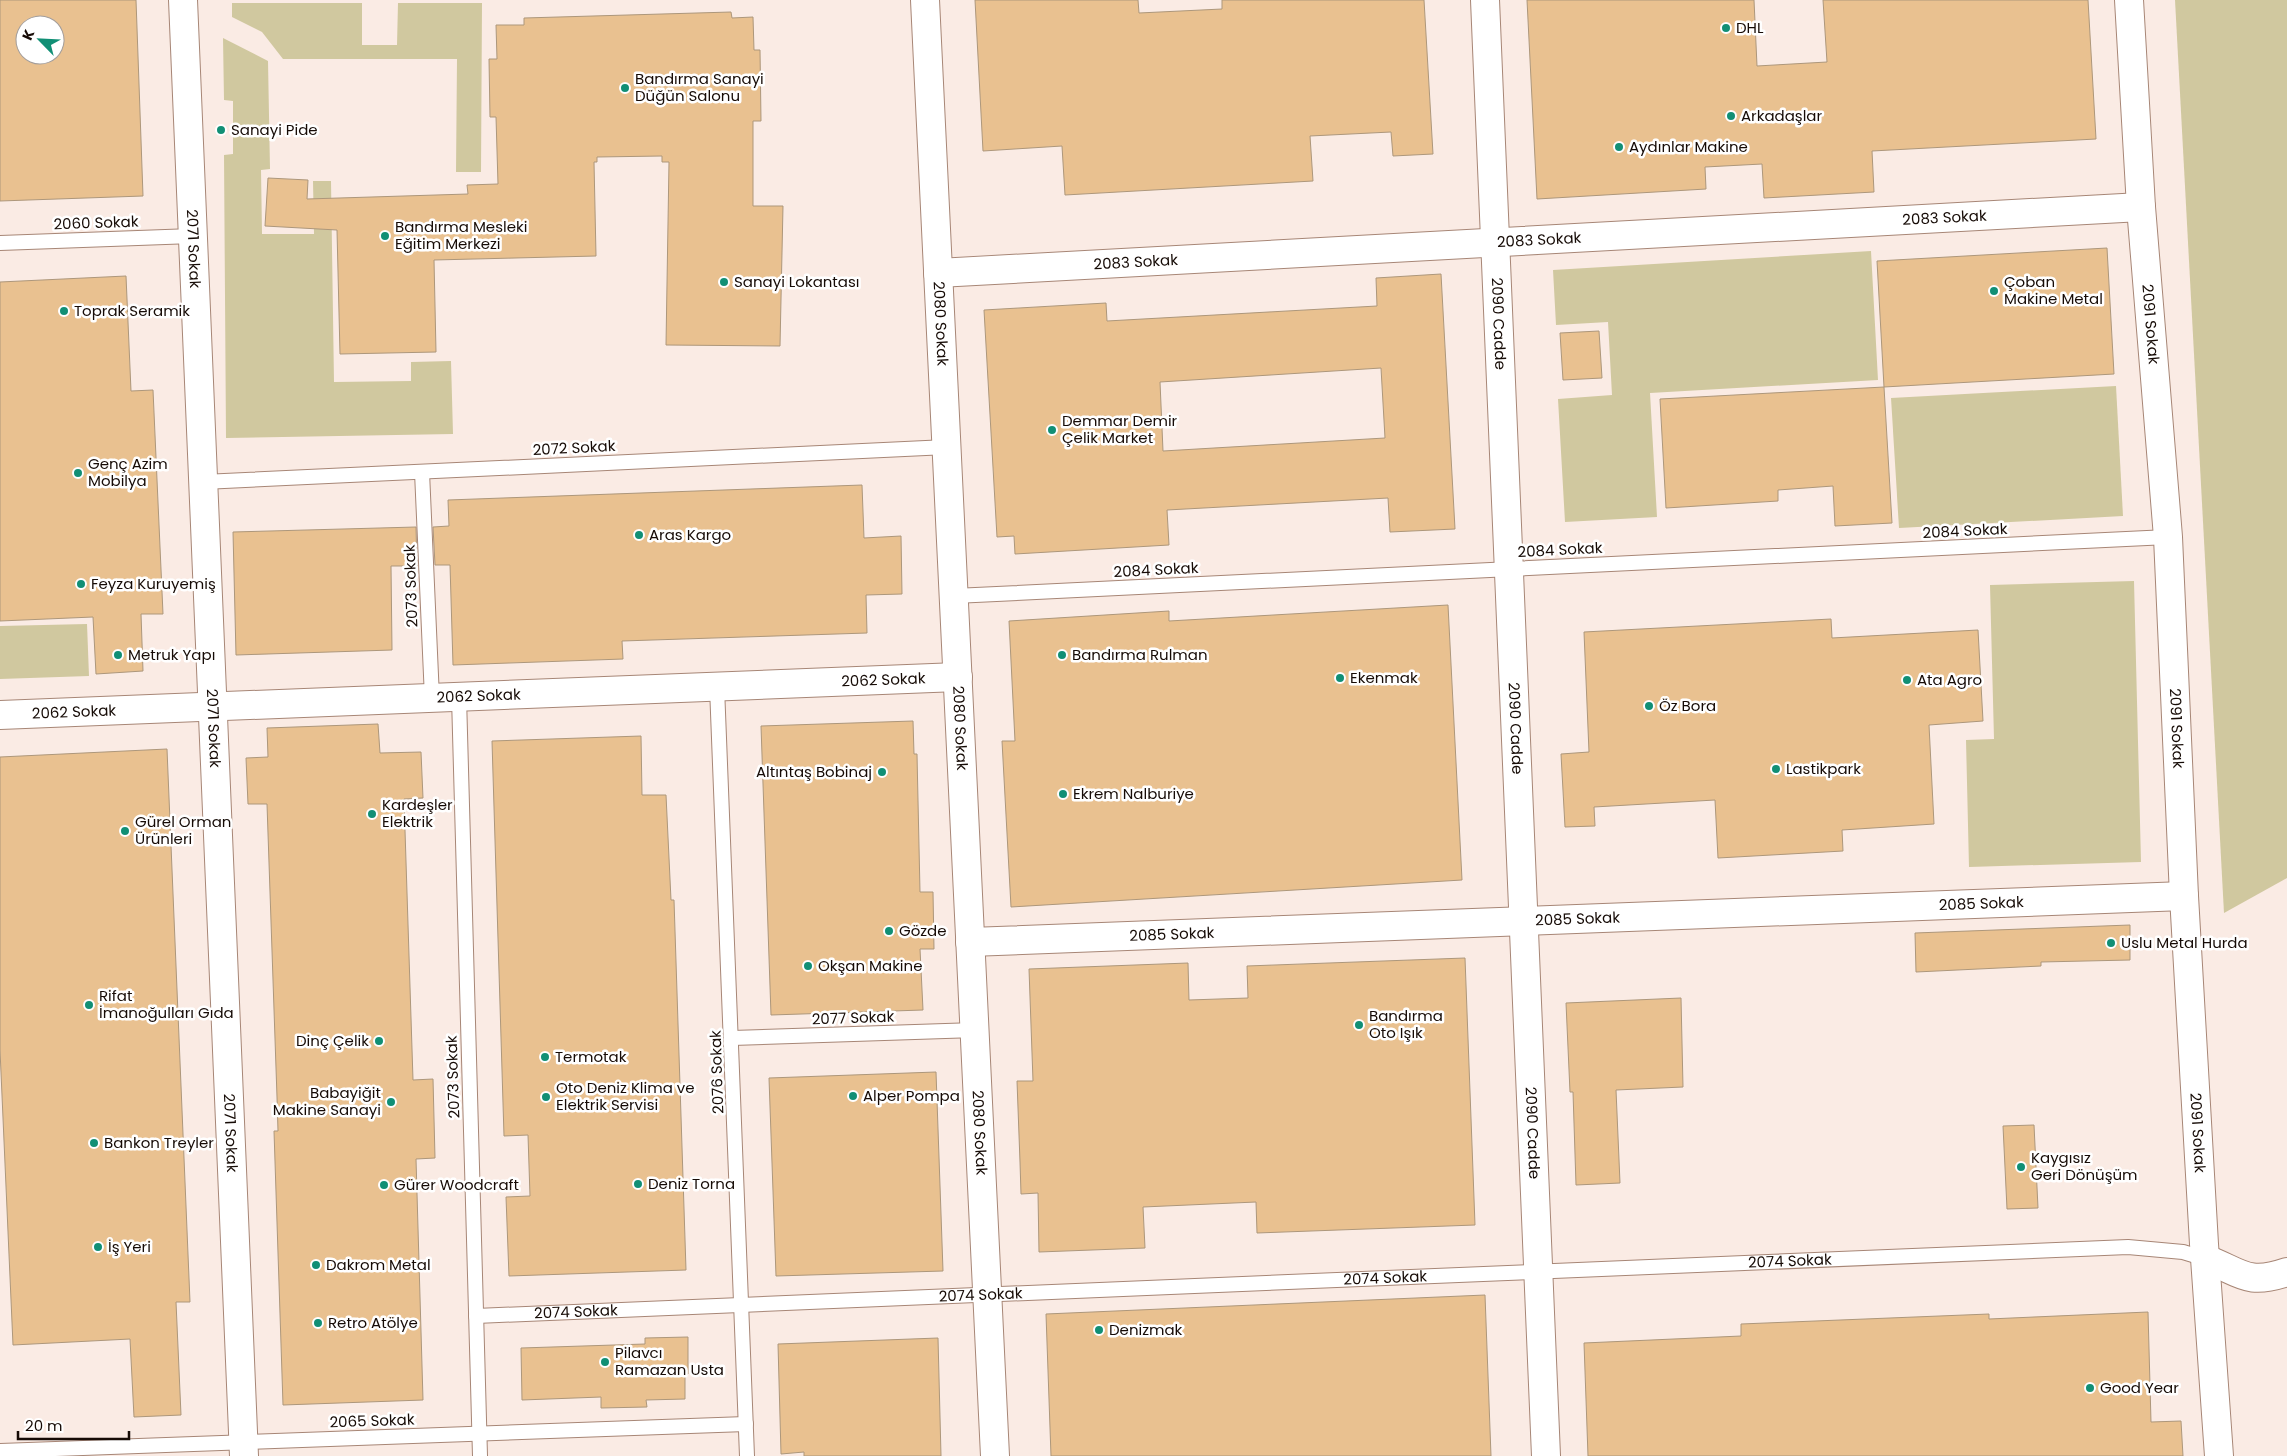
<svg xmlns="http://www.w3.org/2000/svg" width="2287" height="1456" font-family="Poppins,sans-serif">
  <rect width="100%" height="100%" fill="#faebe4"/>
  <g fill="#d0c89f">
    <path d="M 2175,0 L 2287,0 L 2287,878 L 2224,913 Z"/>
    <path d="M 232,3 L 362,3 L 362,45 L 397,45 L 398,3 L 482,3 L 481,172 L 456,172 L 457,59 L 283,59 L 262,32 L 232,17 Z"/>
    <path d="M 223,38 L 268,61 L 270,169 L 261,170 L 262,234 L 314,234 L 313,181 L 331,181 L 334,382 L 411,381 L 411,362 L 451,361 L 453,434 L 226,438 L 224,155 L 233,154 L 233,101 L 224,100 Z"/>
    <path d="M 1871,251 L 1878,380 L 1650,393 L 1657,517 L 1565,522 L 1558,399 L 1612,395 L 1608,322 L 1556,325 L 1553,270 Z"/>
    <path d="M 2116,386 L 2123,516 L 1899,528 L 1891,398 Z"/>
    <path d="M 2134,581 L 2141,862 L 1969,867 L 1966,740 L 1994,739 L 1990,585 Z"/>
    <path d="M 87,624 L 89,676 L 0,679 L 0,626 Z"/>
  </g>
  <g fill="#e9c190" stroke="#ad977b" fill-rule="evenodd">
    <path d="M 0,0 L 136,0 L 143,196 L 0,201 ZM 25,25 L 55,25 L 55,55 L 25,55 Z"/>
    <path d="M 975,0 L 1138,0 L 1139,13 L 1222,9 L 1222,0 L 1424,0 L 1433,154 L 1393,156 L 1391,132 L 1310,136 L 1313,181 L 1065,195 L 1062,146 L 983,151 Z"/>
    <path d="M 1527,0 L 1754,0 L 1757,66 L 1827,62 L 1823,0 L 2088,0 L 2096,139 L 1872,151 L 1874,192 L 1764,198 L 1762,164 L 1705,167 L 1706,189 L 1537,199 Z"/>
    <path d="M 731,12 L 732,18 L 753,17 L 754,50 L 760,50 L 761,121 L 753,121 L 753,206 L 783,206 L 780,346 L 666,345 L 669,162 L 662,162 L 662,156 L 597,157 L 597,162 L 594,162 L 596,256 L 434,260 L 436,352 L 340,354 L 337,230 L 265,226 L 268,178 L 308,180 L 307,199 L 468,194 L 467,185 L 498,184 L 496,117 L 490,117 L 489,59 L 497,59 L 496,25 L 524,25 L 524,18 Z"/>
    <path d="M 2107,248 L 2114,374 L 1884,387 L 1877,261 Z"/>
    <path d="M 1441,274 L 1455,529 L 1390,532 L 1388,498 L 1167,510 L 1169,545 L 1015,554 L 1014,536 L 997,537 L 984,310 L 1106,303 L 1107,321 L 1377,306 L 1376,278 ZM 1381,368 L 1385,438 L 1163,451 L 1160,382 Z"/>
    <path d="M 126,276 L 131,391 L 153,390 L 163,614 L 141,614 L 143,671 L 96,674 L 93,617 L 0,621 L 0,282 Z"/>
    <path d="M 1599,331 L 1602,378 L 1563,380 L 1560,333 Z"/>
    <path d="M 1884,387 L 1892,523 L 1835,526 L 1833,486 L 1778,490 L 1778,501 L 1666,508 L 1660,399 Z"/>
    <path d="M 862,485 L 864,538 L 901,536 L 902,594 L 866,595 L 867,633 L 622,641 L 623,659 L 453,665 L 450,565 L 435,565 L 433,527 L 449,526 L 448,500 Z"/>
    <path d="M 416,527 L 417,566 L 391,566 L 392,650 L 236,655 L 233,532 Z"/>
    <path d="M 1448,605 L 1462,880 L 1011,907 L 1002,741 L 1015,741 L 1009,621 L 1169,611 L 1169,621 Z"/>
    <path d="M 1831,619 L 1832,638 L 1978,630 L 1983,721 L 1929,725 L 1934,824 L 1842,830 L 1843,851 L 1718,858 L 1715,800 L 1594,807 L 1595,826 L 1565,827 L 1561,754 L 1589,752 L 1584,632 Z"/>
    <path d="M 913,721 L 914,754 L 917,754 L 920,892 L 933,892 L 934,949 L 920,949 L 923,1010 L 771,1015 L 761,726 Z"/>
    <path d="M 378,724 L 380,753 L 421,752 L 423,798 L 404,799 L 413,1080 L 433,1079 L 435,1158 L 416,1159 L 423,1400 L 283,1405 L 274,1131 L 278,1131 L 277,1097 L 267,804 L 248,804 L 246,758 L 268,757 L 267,728 Z"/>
    <path d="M 641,736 L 642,795 L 666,795 L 671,900 L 674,900 L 686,1270 L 509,1276 L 506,1197 L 530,1196 L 528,1135 L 504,1136 L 492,741 Z"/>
    <path d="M 167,749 L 190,1302 L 176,1302 L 181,1415 L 134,1417 L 130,1339 L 13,1345 L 0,1050 L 0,757 Z"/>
    <path d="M 2130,925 L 2130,960 L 2041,962 L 2041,966 L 1916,972 L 1915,933 Z"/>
    <path d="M 1465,958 L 1475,1225 L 1257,1233 L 1256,1202 L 1143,1207 L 1145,1248 L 1039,1252 L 1038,1193 L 1021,1194 L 1020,1162 L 1017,1081 L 1033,1081 L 1029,969 L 1188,963 L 1189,1000 L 1248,998 L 1247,966 Z"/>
    <path d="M 1681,998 L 1683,1087 L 1616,1090 L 1620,1183 L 1576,1185 L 1573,1092 L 1570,1092 L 1566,1003 Z"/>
    <path d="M 936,1072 L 943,1271 L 776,1276 L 769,1078 Z"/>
    <path d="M 2034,1125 L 2038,1208 L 2007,1209 L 2003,1126 Z"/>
    <path d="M 1485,1295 L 1491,1456 L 1051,1456 L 1046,1314 Z"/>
    <path d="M 2148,1312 L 2151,1422 L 2181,1421 L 2183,1456 L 1588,1456 L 1584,1343 L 1741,1336 L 1741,1324 L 1989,1314 L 1989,1319 Z"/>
    <path d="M 688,1337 L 688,1374 L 685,1374 L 685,1399 L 646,1400 L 647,1407 L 601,1408 L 601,1397 L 522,1400 L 521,1348 L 645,1344 L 645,1338 Z"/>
    <path d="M 938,1338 L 941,1456 L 804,1456 L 804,1452 L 781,1454 L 778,1344 Z"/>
  </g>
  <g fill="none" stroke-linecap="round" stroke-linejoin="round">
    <g stroke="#a78676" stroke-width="16">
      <g id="service">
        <path d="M 0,243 L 193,236"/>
        <path d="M 422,472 L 432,698"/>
        <path d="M 203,482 L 947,447"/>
        <path d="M 954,596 L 2168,537"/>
        <path d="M 717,687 L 747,1456"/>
        <path d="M 459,697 L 480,1456"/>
        <path d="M 732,1038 L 976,1030"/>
        <path id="s1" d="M 476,1316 L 2128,1247 L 2183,1252 L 2206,1259"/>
        <path d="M 0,1451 L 746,1424"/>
      </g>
    </g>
    <g stroke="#a78676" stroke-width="30">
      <g id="minor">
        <path id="s2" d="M 183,0 L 244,1456"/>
        <path id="s3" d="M 925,0 L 995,1456"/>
        <path id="s4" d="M 2129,0 L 2141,207 L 2168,537 L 2184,896 L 2204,1244 L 2219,1456"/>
        <path id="s5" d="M 938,273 L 2141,207"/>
        <path id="s6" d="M 0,715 L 958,677"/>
        <path id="s7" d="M 970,942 L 2184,896"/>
        <path d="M 2206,1259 C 2241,1272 2246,1286 2287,1272"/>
      </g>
    </g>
    <g stroke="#a78676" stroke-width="30">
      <g id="tertiary">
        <path id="s8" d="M 1485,0 L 1546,1456"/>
      </g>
    </g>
    <use href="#service" stroke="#fff" stroke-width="14"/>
    <use href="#minor" stroke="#fff" stroke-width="28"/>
    <use href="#tertiary" stroke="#fff" stroke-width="28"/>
  </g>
  <g fill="#118f75" stroke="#fff" stroke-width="2">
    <circle cx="1726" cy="28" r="5"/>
    <circle cx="625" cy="88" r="5"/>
    <circle cx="1731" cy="116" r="5"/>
    <circle cx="221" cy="130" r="5"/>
    <circle cx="1619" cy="147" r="5"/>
    <circle cx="385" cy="236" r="5"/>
    <circle cx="724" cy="282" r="5"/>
    <circle cx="1994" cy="291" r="5"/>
    <circle cx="64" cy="311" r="5"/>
    <circle cx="1052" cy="430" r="5"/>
    <circle cx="78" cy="473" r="5"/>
    <circle cx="639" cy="535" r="5"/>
    <circle cx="81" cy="584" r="5"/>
    <circle cx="118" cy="655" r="5"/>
    <circle cx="1062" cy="655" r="5"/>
    <circle cx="1340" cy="678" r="5"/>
    <circle cx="1907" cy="680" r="5"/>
    <circle cx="1649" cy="706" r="5"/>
    <circle cx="1776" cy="769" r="5"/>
    <circle cx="882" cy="772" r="5"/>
    <circle cx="1063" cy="794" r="5"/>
    <circle cx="372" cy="814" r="5"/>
    <circle cx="125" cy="831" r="5"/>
    <circle cx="889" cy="931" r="5"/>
    <circle cx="2111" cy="943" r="5"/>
    <circle cx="808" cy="966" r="5"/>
    <circle cx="89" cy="1005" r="5"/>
    <circle cx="1359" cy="1025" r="5"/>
    <circle cx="379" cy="1041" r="5"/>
    <circle cx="545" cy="1057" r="5"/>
    <circle cx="853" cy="1096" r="5"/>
    <circle cx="546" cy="1097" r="5"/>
    <circle cx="391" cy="1102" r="5"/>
    <circle cx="94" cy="1143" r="5"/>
    <circle cx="2021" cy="1167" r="5"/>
    <circle cx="638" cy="1184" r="5"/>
    <circle cx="384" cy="1185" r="5"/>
    <circle cx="98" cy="1247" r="5"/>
    <circle cx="316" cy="1265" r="5"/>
    <circle cx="318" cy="1323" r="5"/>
    <circle cx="1099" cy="1330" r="5"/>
    <circle cx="605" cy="1362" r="5"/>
    <circle cx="2090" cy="1388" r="5"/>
  </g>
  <g text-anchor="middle" stroke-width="5" stroke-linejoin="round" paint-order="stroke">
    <g font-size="15" fill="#160b06" stroke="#fff" text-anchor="start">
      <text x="1736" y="33">DHL</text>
      <text x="635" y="84">Bandırma Sanayi<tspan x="635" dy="17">Düğün Salonu</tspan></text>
      <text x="1741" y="121">Arkadaşlar</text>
      <text x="231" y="135">Sanayi Pide</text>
      <text x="1629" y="152">Aydınlar Makine</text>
      <text x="395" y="232">Bandırma Mesleki<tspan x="395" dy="17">Eğitim Merkezi</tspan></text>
      <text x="734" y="287">Sanayi Lokantası</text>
      <text x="2004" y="287">Çoban<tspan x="2004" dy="17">Makine Metal</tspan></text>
      <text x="74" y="316">Toprak Seramik</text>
      <text x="1062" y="426">Demmar Demir<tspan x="1062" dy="17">Çelik Market</tspan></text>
      <text x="88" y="469">Genç Azim<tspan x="88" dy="17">Mobilya</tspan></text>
      <text x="649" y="540">Aras Kargo</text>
      <text x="91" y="589">Feyza Kuruyemiş</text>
      <text x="128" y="660">Metruk Yapı</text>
      <text x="1072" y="660">Bandırma Rulman</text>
      <text x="1350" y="683">Ekenmak</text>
      <text x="1917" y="685">Ata Agro</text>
      <text x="1659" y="711">Öz Bora</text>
      <text x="1786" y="774">Lastikpark</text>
      <text x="872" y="777" text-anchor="end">Altıntaş Bobinaj</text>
      <text x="1073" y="799">Ekrem Nalburiye</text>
      <text x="382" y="810">Kardeşler<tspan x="382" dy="17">Elektrik</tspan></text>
      <text x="135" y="827">Gürel Orman<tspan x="135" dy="17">Ürünleri</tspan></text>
      <text x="899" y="936">Gözde</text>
      <text x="2121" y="948">Uslu Metal Hurda</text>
      <text x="818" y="971">Okşan Makine</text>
      <text x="99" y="1001">Rifat<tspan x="99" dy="17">İmanoğulları Gıda</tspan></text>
      <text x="1369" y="1021">Bandırma<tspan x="1369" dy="17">Oto Işık</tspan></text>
      <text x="369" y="1046" text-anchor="end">Dinç Çelik</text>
      <text x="555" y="1062">Termotak</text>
      <text x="556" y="1093">Oto Deniz Klima ve<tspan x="556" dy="17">Elektrik Servisi</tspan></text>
      <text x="381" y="1098" text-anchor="end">Babayiğit<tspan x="381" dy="17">Makine Sanayi</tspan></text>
      <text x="863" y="1101">Alper Pompa</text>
      <text x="104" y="1148">Bankon Treyler</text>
      <text x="2031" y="1163">Kaygısız<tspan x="2031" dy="17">Geri Dönüşüm</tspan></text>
      <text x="648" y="1189">Deniz Torna</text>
      <text x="394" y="1190">Gürer Woodcraft</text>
      <text x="108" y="1252">İş Yeri</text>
      <text x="326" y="1270">Dakrom Metal</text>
      <text x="328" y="1328">Retro Atölye</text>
      <text x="1109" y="1335">Denizmak</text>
      <text x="615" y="1358">Pilavcı<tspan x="615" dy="17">Ramazan Usta</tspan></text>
      <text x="2100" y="1393">Good Year</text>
    </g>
    <g font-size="15" fill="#160b06" stroke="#fff">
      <text dy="5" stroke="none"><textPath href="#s5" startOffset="1008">2083 Sokak</textPath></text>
      <text transform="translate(96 223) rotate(-2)" y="5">2060 Sokak</text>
      <text dy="5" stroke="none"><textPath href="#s5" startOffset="602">2083 Sokak</textPath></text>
      <text dy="5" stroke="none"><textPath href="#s2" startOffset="249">2071 Sokak</textPath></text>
      <text dy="5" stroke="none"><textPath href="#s5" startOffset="198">2083 Sokak</textPath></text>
      <text dy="5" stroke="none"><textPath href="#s3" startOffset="324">2080 Sokak</textPath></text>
      <text dy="5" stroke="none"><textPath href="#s8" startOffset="324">2090 Cadde</textPath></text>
      <text dy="5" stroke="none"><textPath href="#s4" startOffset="325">2091 Sokak</textPath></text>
      <text transform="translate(574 448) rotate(-3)" y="5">2072 Sokak</text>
      <text transform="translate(1965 531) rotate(-3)" y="5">2084 Sokak</text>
      <text transform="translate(1560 550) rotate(-3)" y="5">2084 Sokak</text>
      <text transform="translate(1156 570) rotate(-3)" y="5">2084 Sokak</text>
      <text transform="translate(411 586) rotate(-92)" y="5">2073 Sokak</text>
      <text dy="5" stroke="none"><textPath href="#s6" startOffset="884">2062 Sokak</textPath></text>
      <text dy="5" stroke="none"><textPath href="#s6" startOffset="479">2062 Sokak</textPath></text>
      <text dy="5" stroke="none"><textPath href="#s6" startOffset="74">2062 Sokak</textPath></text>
      <text dy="5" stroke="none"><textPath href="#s2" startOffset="729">2071 Sokak</textPath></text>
      <text dy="5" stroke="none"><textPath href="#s3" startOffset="729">2080 Sokak</textPath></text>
      <text dy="5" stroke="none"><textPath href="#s8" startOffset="729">2090 Cadde</textPath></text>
      <text dy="5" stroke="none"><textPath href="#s4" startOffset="730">2091 Sokak</textPath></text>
      <text dy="5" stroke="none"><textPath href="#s7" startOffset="1012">2085 Sokak</textPath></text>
      <text dy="5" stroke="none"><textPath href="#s7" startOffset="608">2085 Sokak</textPath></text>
      <text dy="5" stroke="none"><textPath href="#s7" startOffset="202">2085 Sokak</textPath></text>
      <text transform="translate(853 1018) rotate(-2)" y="5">2077 Sokak</text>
      <text transform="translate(717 1072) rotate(-92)" y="5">2076 Sokak</text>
      <text transform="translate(453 1077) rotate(-92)" y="5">2073 Sokak</text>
      <text dy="5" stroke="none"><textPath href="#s3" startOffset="1134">2080 Sokak</textPath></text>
      <text dy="5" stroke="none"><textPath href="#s4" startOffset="1135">2091 Sokak</textPath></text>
      <text dy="5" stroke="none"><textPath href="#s2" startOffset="1134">2071 Sokak</textPath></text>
      <text dy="5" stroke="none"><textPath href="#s8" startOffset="1134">2090 Cadde</textPath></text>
      <text dy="5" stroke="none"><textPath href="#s1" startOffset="1315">2074 Sokak</textPath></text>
      <text dy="5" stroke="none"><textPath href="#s1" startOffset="910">2074 Sokak</textPath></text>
      <text dy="5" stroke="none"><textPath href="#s1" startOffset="505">2074 Sokak</textPath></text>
      <text dy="5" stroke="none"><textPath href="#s1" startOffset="100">2074 Sokak</textPath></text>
      <text transform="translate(372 1421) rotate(-2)" y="5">2065 Sokak</text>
    </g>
  </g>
  <g transform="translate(40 40) rotate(294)"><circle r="24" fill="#ffffff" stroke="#a29d9b"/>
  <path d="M0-4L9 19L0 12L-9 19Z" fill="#118f75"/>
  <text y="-8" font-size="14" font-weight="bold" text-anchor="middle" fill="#160b06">K</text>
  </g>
  <path d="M18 1431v8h111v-8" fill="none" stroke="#160b06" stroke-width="2.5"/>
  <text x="25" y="1431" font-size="15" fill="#160b06" stroke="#ffffff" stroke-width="4" paint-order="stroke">20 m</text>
</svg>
